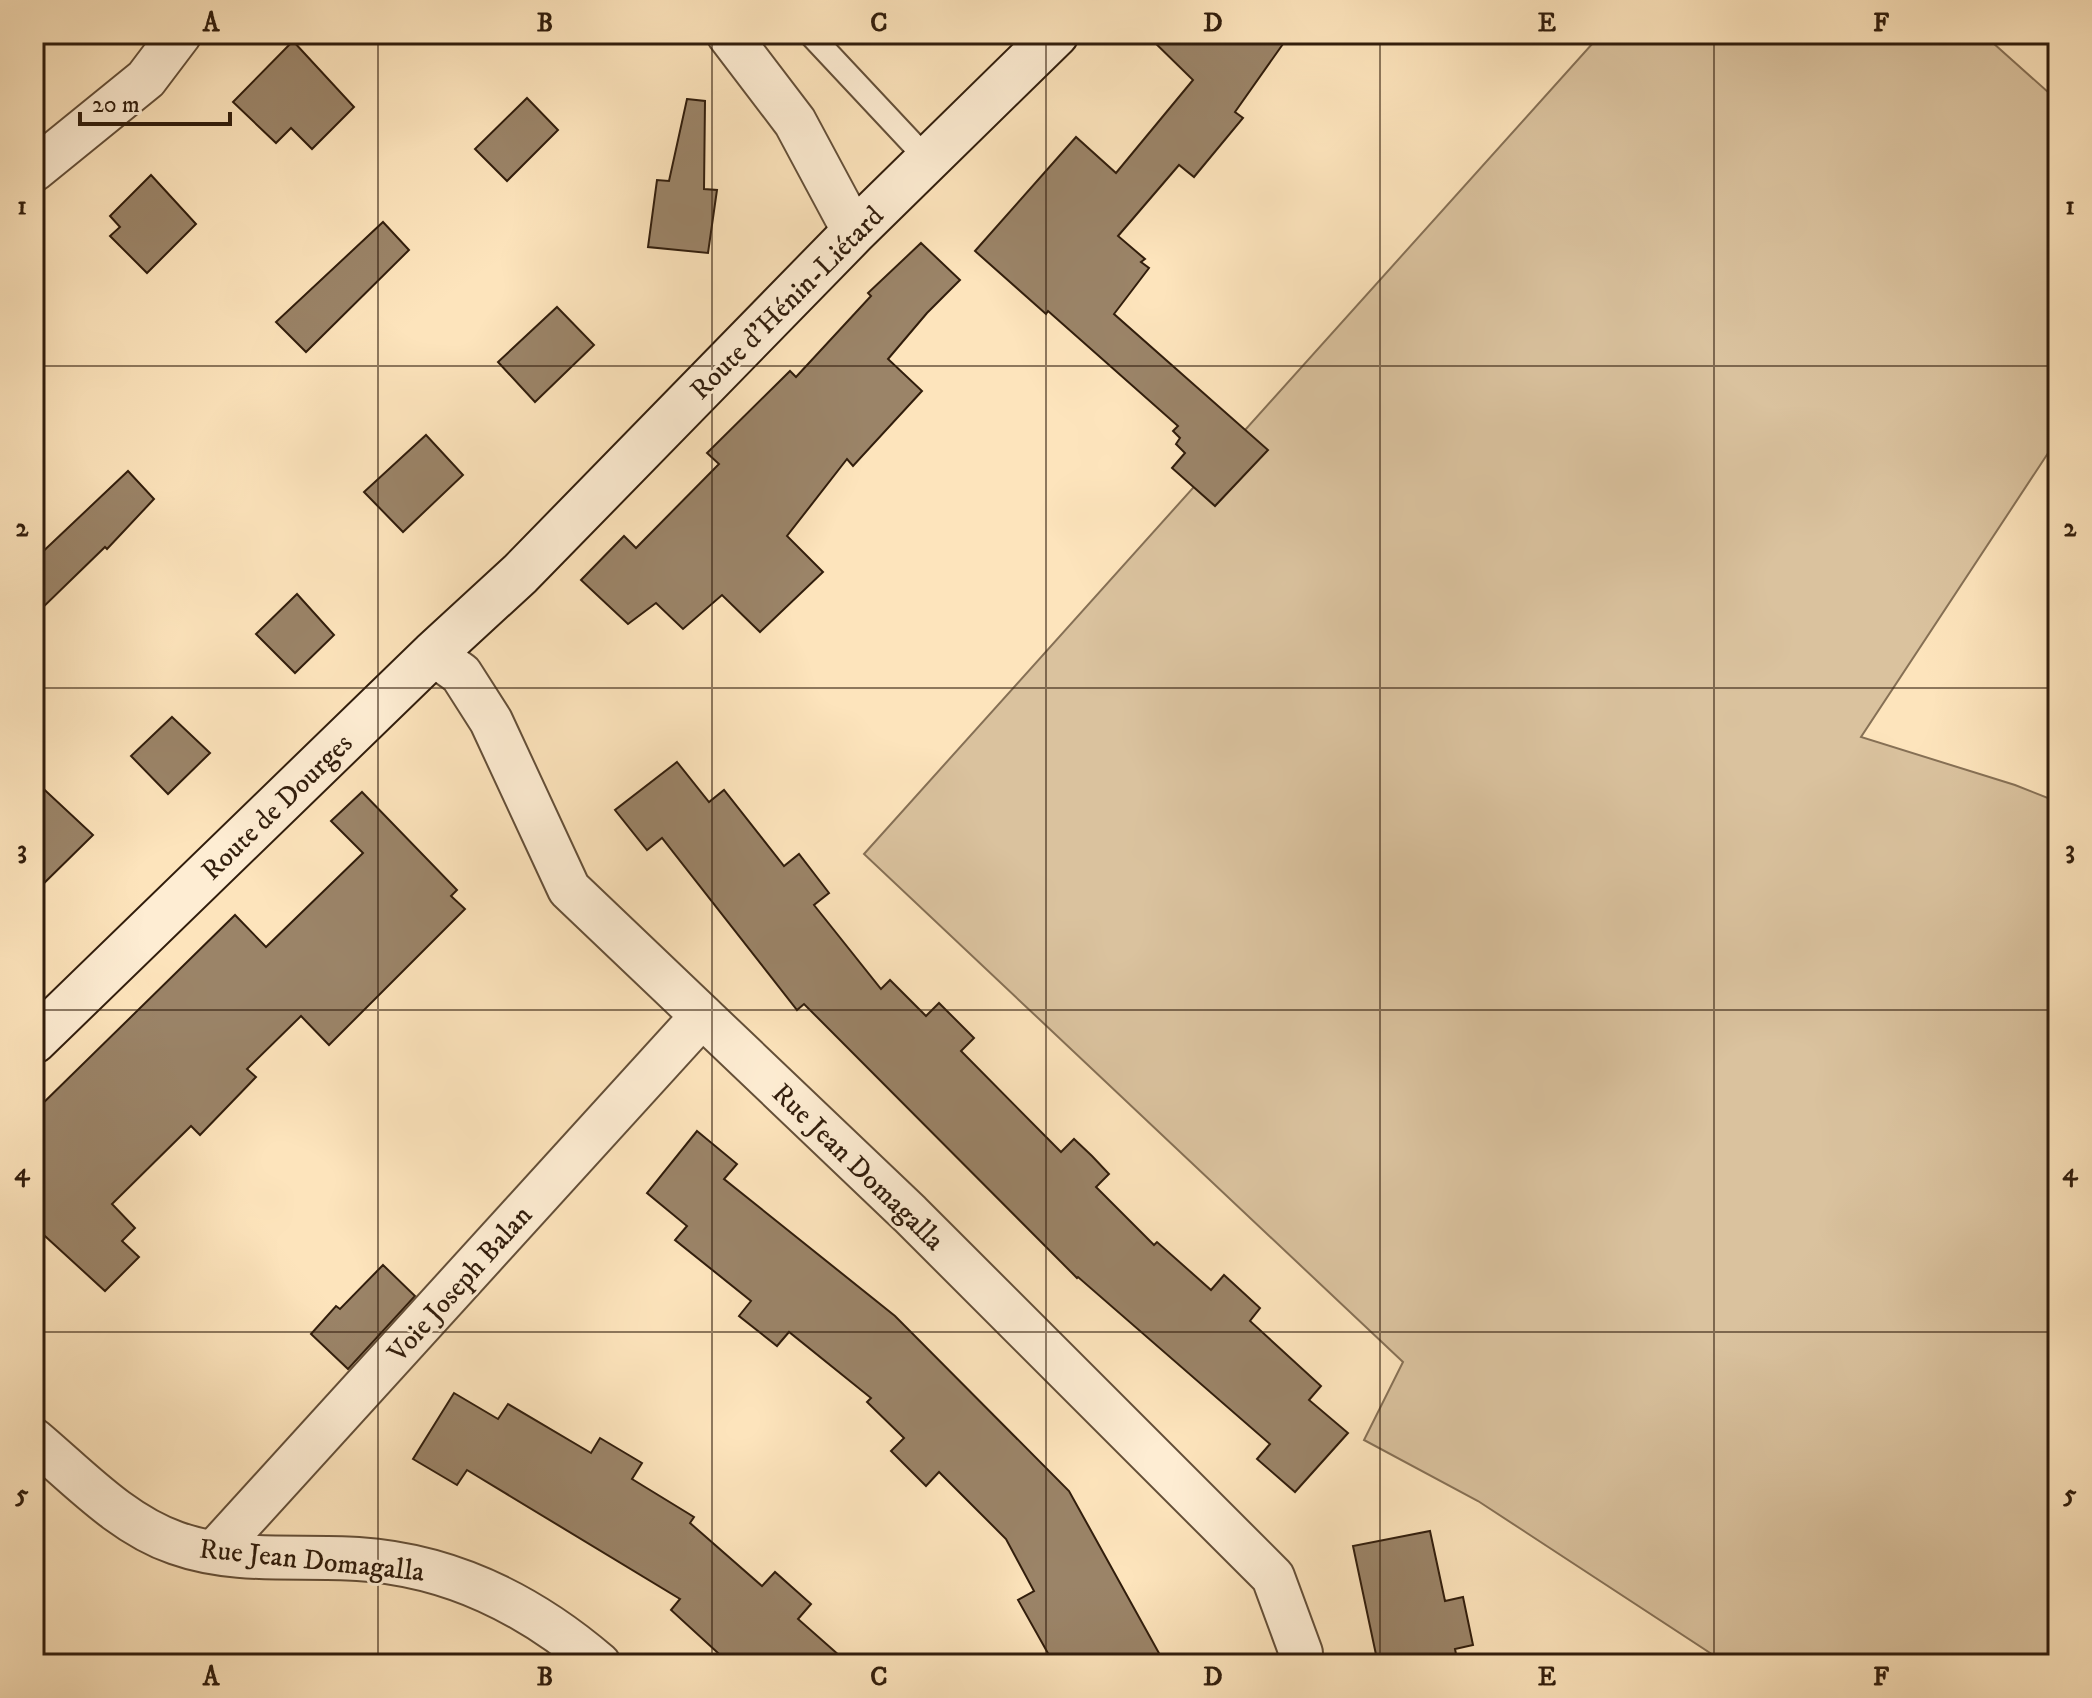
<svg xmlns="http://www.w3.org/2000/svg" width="2092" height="1698" font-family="'IM FELL DW Pica',serif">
  <rect width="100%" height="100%" fill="#fde4bc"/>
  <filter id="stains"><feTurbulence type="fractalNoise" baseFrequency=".0025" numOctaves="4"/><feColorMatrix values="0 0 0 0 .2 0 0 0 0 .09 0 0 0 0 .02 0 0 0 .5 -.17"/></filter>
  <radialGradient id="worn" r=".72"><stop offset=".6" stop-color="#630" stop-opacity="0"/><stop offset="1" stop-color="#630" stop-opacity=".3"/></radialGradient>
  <path fill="#dac29e" stroke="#867055" stroke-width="2" d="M 1601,34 L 1983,34 L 2058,101 L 2058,438 L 1861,737 L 2015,785 L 2058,802 L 2058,1664 L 1727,1664 L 1478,1501 L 1364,1440 L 1403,1362 L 864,854 Z"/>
  <g fill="#9b8468" stroke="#311d0c" stroke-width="2">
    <path d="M 1146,34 L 1290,34 L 1235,112 L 1243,118 L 1194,177 L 1179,165 L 1118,236 L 1145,259 L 1141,262 L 1149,268 L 1114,314 L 1268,450 L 1215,506 L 1172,468 L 1185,453 L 1176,444 L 1180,438 L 1173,431 L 1178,426 L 1048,311 L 1046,314 L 975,251 L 1076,137 L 1116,173 L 1193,80 Z"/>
    <path d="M 293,41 L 354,107 L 312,149 L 291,128 L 276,143 L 233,102 Z"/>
    <path d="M 527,98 L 558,130 L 507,181 L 475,149 Z"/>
    <path d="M 687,99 L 705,101 L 704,189 L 717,190 L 708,253 L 648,247 L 657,180 L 669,181 Z"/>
    <path d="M 151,175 L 196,224 L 147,273 L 110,236 L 120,227 L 110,216 Z"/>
    <path d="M 383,222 L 409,250 L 306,352 L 276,322 Z"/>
    <path d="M 921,243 L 960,280 L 927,313 L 888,359 L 922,391 L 853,466 L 847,459 L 787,536 L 823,572 L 760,632 L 722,595 L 683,629 L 656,603 L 628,624 L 581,580 L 624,536 L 636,548 L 719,464 L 707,453 L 790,371 L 796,377 L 871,296 L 868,293 Z"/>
    <path d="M 557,307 L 594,345 L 535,402 L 498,362 Z"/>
    <path d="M 426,435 L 463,475 L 403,532 L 364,492 Z"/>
    <path d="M 128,471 L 154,499 L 107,549 L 105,547 L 34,616 L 34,560 Z"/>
    <path d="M 297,594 L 334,635 L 295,673 L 256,634 Z"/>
    <path d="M 172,717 L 210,753 L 168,794 L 131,756 Z"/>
    <path d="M 677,762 L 709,802 L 724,790 L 784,866 L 799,854 L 829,893 L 814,905 L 881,989 L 890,980 L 926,1016 L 939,1003 L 974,1038 L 961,1051 L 1061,1152 L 1074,1139 L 1092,1156 L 1109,1174 L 1096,1187 L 1154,1245 L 1157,1242 L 1211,1290 L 1224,1275 L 1260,1308 L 1250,1321 L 1321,1386 L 1309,1400 L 1348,1433 L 1295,1492 L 1257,1459 L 1270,1444 L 1078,1277 L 1077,1278 L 804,1004 L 797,1010 L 662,838 L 647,850 L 615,810 Z"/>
    <path d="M 34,780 L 93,835 L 34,893 Z"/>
    <path d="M 362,792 L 457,890 L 451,896 L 465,909 L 329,1045 L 301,1016 L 247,1069 L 256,1077 L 200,1135 L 191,1126 L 112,1204 L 135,1228 L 122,1241 L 139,1257 L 105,1291 L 34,1226 L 34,1112 L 235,915 L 266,947 L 363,853 L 331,821 Z"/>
    <path d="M 697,1131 L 737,1164 L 724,1179 L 895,1316 L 1069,1491 L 1165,1664 L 1054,1664 L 1018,1600 L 1034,1591 L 1006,1539 L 939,1472 L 926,1486 L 891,1451 L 904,1438 L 867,1402 L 871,1398 L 789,1332 L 777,1346 L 739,1316 L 751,1301 L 675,1240 L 687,1226 L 647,1193 Z"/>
    <path d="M 383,1265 L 415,1296 L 348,1369 L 311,1334 L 336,1306 L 340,1309 Z"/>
    <path d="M 454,1393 L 498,1419 L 508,1404 L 591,1453 L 600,1438 L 642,1463 L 632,1479 L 694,1517 L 690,1523 L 762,1586 L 775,1572 L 811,1604 L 798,1619 L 849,1664 L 730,1664 L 671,1610 L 680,1599 L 467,1470 L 457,1485 L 413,1459 Z"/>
    <path d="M 1430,1531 L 1445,1601 L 1463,1597 L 1473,1645 L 1455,1649 L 1458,1664 L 1378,1664 L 1353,1546 Z"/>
  </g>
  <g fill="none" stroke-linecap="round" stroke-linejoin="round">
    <g stroke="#644f38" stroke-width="26">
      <path id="lane" d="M 810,34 L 928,160"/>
    </g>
    <g stroke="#644f38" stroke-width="46">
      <g id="street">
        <path d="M 728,34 L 795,122 L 854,232"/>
        <path d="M 34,170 L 146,79 L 180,34"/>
        <path d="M 433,654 L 461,674 L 491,721 L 569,889 L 910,1214 L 1273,1577 L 1301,1653 L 1301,1664"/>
        <path d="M 34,1440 C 78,1477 121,1524 176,1543 C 235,1564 297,1555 358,1559 C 451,1565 529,1604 599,1664"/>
        <path d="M 215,1551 L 702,1016"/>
      </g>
    </g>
    <g stroke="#311d0c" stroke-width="48">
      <path id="secondary" d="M 34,1041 L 433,654 L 520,574 L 854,232 L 1056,34"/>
    </g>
    <use href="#lane" stroke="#feedd3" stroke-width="22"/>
    <use href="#street" stroke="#feedd3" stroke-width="42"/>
    <use href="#secondary" stroke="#feedd3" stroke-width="44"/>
  </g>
  <path fill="none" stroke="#311d0c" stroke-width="2" stroke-opacity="0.55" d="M 378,34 L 378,1664M 712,34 L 712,1664M 1046,34 L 1046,1664M 1380,34 L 1380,1664M 1714,34 L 1714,1664M 34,366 L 2058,366M 34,688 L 2058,688M 34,1010 L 2058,1010M 34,1332 L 2058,1332"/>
  <g text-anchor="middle" stroke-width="6" stroke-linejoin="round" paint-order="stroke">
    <g font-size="28" fill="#311d0c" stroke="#feedd3">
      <text transform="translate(786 302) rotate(-45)" y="10">Route d'Hénin-Liétard</text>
      <text transform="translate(276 806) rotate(-44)" y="10">Route de Dourges</text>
      <text transform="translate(859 1166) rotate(44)" y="10">Rue Jean Domagalla</text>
      <text transform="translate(459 1283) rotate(-48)" y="10">Voie Joseph Balan</text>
      <text transform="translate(312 1559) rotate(6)" y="10">Rue Jean Domagalla</text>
    </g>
  </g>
  <rect width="2092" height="1698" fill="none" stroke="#fde4bc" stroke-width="88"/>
  <path d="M80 112v12h150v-12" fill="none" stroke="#311d0c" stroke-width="4"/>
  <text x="92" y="112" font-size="24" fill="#311d0c" stroke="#feedd3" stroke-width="6" paint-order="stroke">20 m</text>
  <rect x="44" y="44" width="2004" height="1610" fill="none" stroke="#311d0c" stroke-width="3"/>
  <g font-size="26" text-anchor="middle" font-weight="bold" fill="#311d0c">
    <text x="211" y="31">A</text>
    <text x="545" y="31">B</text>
    <text x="879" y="31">C</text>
    <text x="1213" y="31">D</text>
    <text x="1547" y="31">E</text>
    <text x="1881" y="31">F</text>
    <text x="22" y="214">1</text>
    <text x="2070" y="214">1</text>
    <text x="22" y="536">2</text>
    <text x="2070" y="536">2</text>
    <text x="22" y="858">3</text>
    <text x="2070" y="858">3</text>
    <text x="22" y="1180">4</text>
    <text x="2070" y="1180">4</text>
    <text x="22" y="1502">5</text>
    <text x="2070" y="1502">5</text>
    <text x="211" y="1685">A</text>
    <text x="545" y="1685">B</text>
    <text x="879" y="1685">C</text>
    <text x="1213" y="1685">D</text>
    <text x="1547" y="1685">E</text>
    <text x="1881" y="1685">F</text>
  </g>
  <rect width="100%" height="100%" filter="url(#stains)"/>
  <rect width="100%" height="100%" fill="url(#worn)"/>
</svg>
